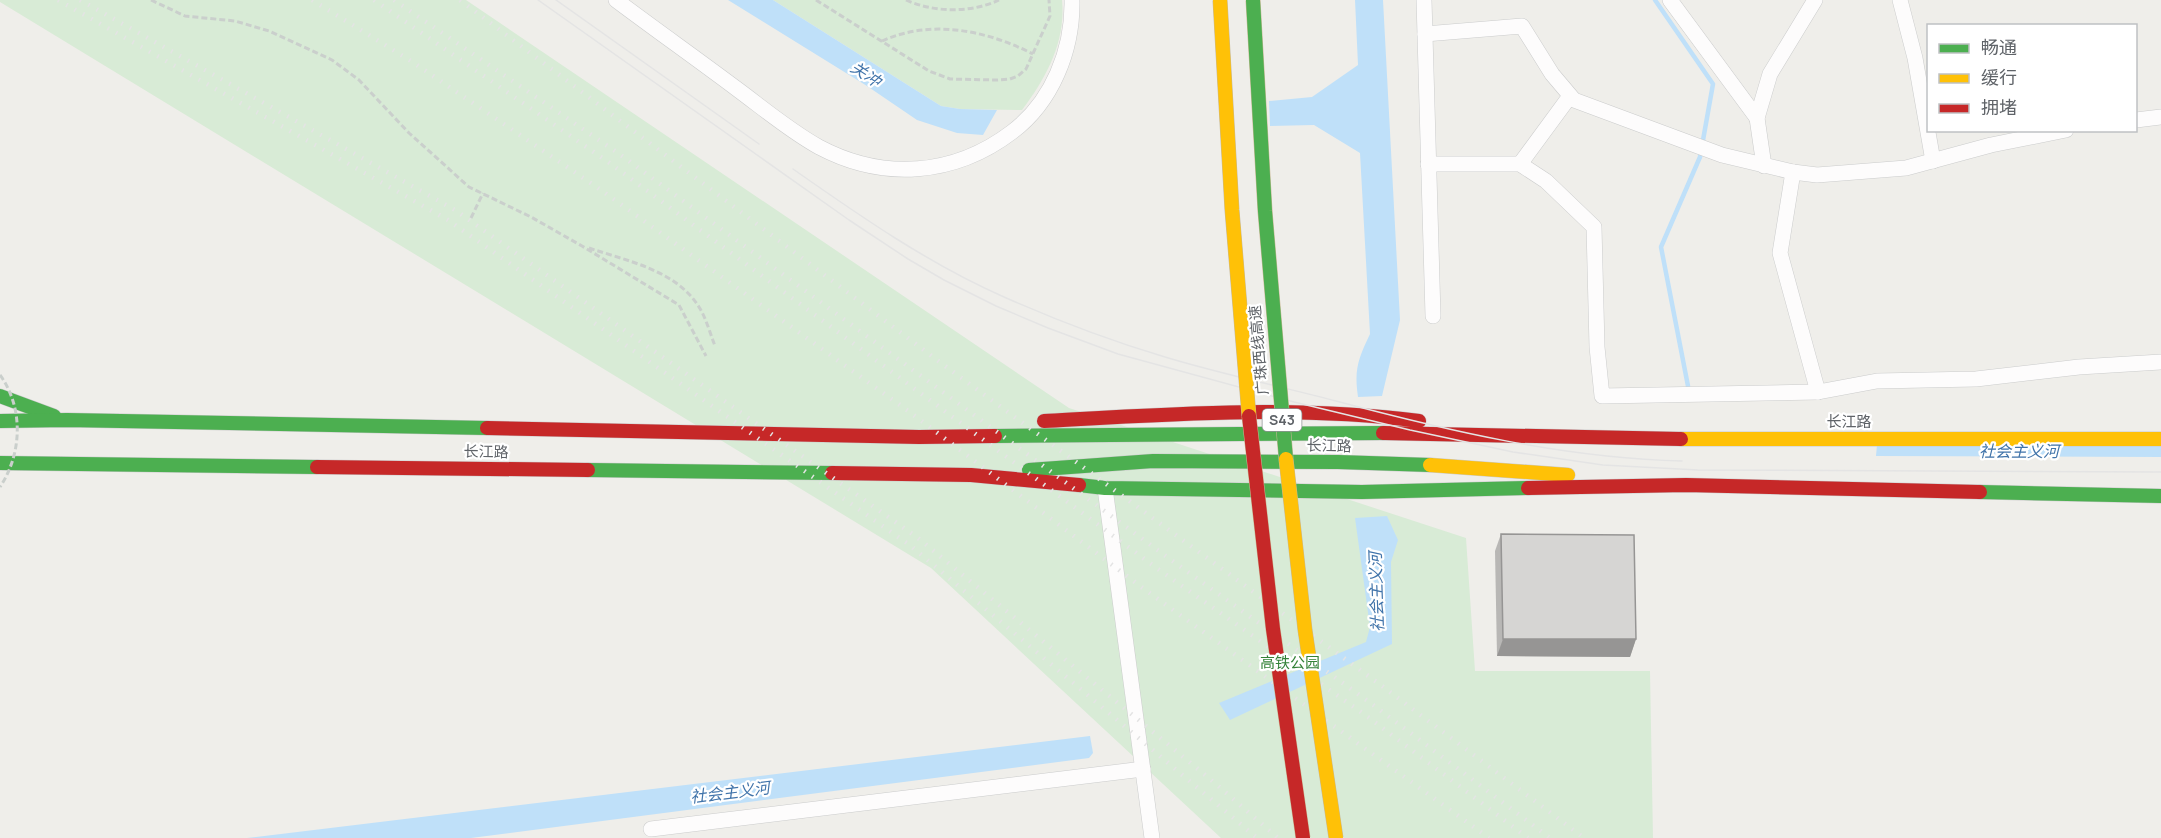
<svg xmlns="http://www.w3.org/2000/svg" width="2161" height="838" font-family="Manrope,'Noto Sans SC',sans-serif">
  <rect width="100%" height="100%" fill="#efeeea"/>
  <g fill="#d8ebd6">
    <path d="M 0,0 L 466,0 L 1069,408 L 1466,538 L 1475,671 L 1650,671 L 1653,838 L 1221,838 L 931,568 L 0,2 Z"/>
    <path d="M 773,0 L 1062,0 C 1066,42 1046,78 1022,110 L 960,109 L 941,106 Z"/>
  </g>
  <g fill="#bfe0f9">
    <path d="M 728,0 L 773,0 L 941,106 L 960,109 L 997,110 L 983,135 L 957,133 L 917,120 L 867,86 Z"/>
    <path d="M 1355,0 L 1383,0 L 1400,320 L 1382,396 L 1358,397 C 1354,370 1358,359 1370,334 L 1360,153 L 1314,125 L 1270,126 L 1269,101 L 1312,97 L 1358,65 Z"/>
    <path d="M 1877,445 L 2161,445 L 2161,457 L 1876,456 Z"/>
    <path d="M 1387,516 L 1398,540 L 1391,562 L 1392,644 L 1230,720 L 1219,703 L 1366,642 L 1370,627 L 1355,518 Z"/>
    <path d="M 1090,736 L 1093,753 L 1089,758 L 471,838 L 247,838 Z"/>
  </g>
  <g fill="none" stroke-linecap="round" stroke-linejoin="round">
    <path stroke="#bfe0f9" stroke-width="4.5" d="M 1655,0 L 1713,84 L 1700,157 L 1661,247 L 1688,386"/>
    <g stroke="#cbcccc" stroke-width="16">
      <g id="street">
        <path d="M 616,0 C 656,30 697,59 737,89 C 764,109 790,131 819,147 C 883,181 954,176 1012,132 C 1052,102 1073,50 1072,0"/>
        <path d="M 1424,0 L 1433,316"/>
        <path d="M 1670,0 L 1757,118"/>
        <path d="M 1900,0 L 1915,58 L 1933,161"/>
        <path d="M 1425,34 L 1522,26 L 1552,74 L 1574,100 L 1722,155 L 1793,172 L 1817,175 L 1906,168 L 1991,145 L 2066,130"/>
        <path d="M 2136,120 L 2161,117"/>
        <path d="M 1428,164 L 1520,164 L 1546,181 L 1594,227 L 1597,347 L 1602,396 L 1818,392 L 1877,381 L 1976,379 L 2079,367 L 2161,362"/>
        <path d="M 1520,164 L 1570,96"/>
        <path d="M 1764,166 L 1757,118 L 1770,74 L 1815,0"/>
        <path d="M 1793,172 L 1780,253 L 1818,392"/>
        <path d="M 1105,488 L 1152,838"/>
        <path d="M 651,829 L 1143,769"/>
      </g>
    </g>
    <g stroke="#cacacb" stroke-width="15">
      <g id="fast">
        <path d="M 0,396 L 54,416"/>
        <path d="M 0,421 L 67,420 L 487,428"/>
        <path d="M 995,436 L 1383,433"/>
        <path d="M 0,463 L 317,467"/>
        <path d="M 588,470 L 832,473"/>
        <path d="M 1029,470 L 1153,461 L 1338,462 L 1430,465"/>
        <path d="M 1079,485 L 1105,488 L 1362,492 L 1528,488"/>
        <path d="M 1980,492 L 2161,496"/>
      </g>
    </g>
    <g stroke="#cacacb" stroke-width="15">
      <g id="slow">
        <path d="M 1681,439 L 2161,439"/>
        <path d="M 1430,465 L 1568,475"/>
      </g>
    </g>
    <g stroke="#cacacb" stroke-width="15">
      <g id="jam">
        <path d="M 1044,421 C 1169,414 1295,405 1419,421"/>
        <path d="M 487,428 L 919,437 L 995,436"/>
        <path d="M 1383,433 L 1681,439"/>
        <path d="M 317,467 L 588,470"/>
        <path d="M 832,473 L 971,475 L 1079,485"/>
        <path d="M 1528,488 L 1686,485 L 1980,492"/>
      </g>
    </g>
    <g stroke="#cacfcc" stroke-width="3" stroke-dasharray="6 3" stroke-linecap="butt">
      <path d="M 151,0 L 185,16 L 235,21 L 269,31 L 332,60 L 359,80 L 409,133 L 469,187 L 531,217 L 582,246 L 679,305 L 706,356"/>
      <path d="M 816,0 L 929,71 L 950,79 L 997,80 L 1010,79 L 1018,76 L 1026,69 L 1050,16 L 1049,0"/>
      <path d="M 906,0 C 935,13 971,13 999,0"/>
      <path d="M 882,41 C 931,19 986,30 1033,54"/>
      <path d="M 471,218 L 483,193"/>
      <path d="M 589,248 C 627,261 676,270 699,307 C 706,318 710,333 715,346"/>
    </g>
    <use href="#street" stroke="#fdfcfc" stroke-width="15"/>
    <use href="#fast" stroke="#4caf50" stroke-width="14"/>
    <use href="#slow" stroke="#ffc107" stroke-width="14"/>
    <use href="#jam" stroke="#c62828" stroke-width="14"/>
    <g stroke="#e4e4e4" stroke-width="1.5">
      <path d="M 538,0 L 849,220 L 908,259 L 944,280 L 996,306 L 1048,328 L 1118,354 L 1294,402 L 1410,430 L 1513,452 L 1603,465 L 1698,470 L 2161,472"/>
      <path d="M 556,0 L 759,144"/>
      <path d="M 793,169 C 860,216 929,264 1004,297 C 1056,320 1111,341 1165,357 C 1221,374 1279,386 1336,401 C 1449,431 1564,458 1682,461"/>
    </g>
    <g stroke="#e4e4e4" stroke-width="4.5" stroke-dasharray="1.5 8" stroke-linecap="butt">
      <path d="M 58,0 L 448,220 L 911,546 L 1257,838"/>
      <path d="M 80,0 L 455,210 L 918,538 L 1210,779 L 1278,838"/>
      <path d="M 312,0 L 411,61 L 601,190 L 911,413 L 1144,589 L 1489,838"/>
      <path d="M 374,0 L 611,164 L 1158,569 L 1368,717 L 1528,838"/>
      <path d="M 394,0 L 618,153 L 1167,557 L 1372,704 L 1550,838"/>
      <path d="M 460,0 L 945,366 L 1382,686 L 1584,838"/>
    </g>
    <g stroke="#c8b996" stroke-width="15" stroke-linecap="butt">
      <path id="fast-bridge" d="M 1253,0 L 1265,211 L 1286,459"/>
    </g>
    <g stroke="#c8b996" stroke-width="15" stroke-linecap="butt">
      <g id="slow-bridge">
        <path d="M 1220,0 L 1232,210 L 1249,416"/>
        <path d="M 1286,459 L 1305,630 L 1336,838"/>
      </g>
    </g>
    <g stroke="#c8b996" stroke-width="15" stroke-linecap="butt">
      <path id="jam-bridge" d="M 1249,416 L 1273,629 L 1303,838"/>
    </g>
    <path stroke="#cacfcc" stroke-width="3" stroke-dasharray="6 3" stroke-linecap="butt" d="M 0,375 C 24,408 22,454 0,487"/>
    <use href="#fast-bridge" stroke="#4caf50" stroke-width="14"/>
    <use href="#slow-bridge" stroke="#ffc107" stroke-width="14"/>
    <use href="#jam-bridge" stroke="#c62828" stroke-width="14"/>
  </g>
  <path fill="#b8b7b5" d="M 1501,534 L 1636,639 L 1630,657 L 1497,656 L 1495,551 Z"/>
  <path fill="#969594" d="M 1503,639 L 1636,639 L 1630,657 L 1497,656 Z"/>
  <path fill="#d6d5d3" stroke="#969594" stroke-width="1.5" d="M 1501,534 L 1634,535 L 1636,639 L 1503,639 Z"/>
  <g text-anchor="middle" stroke-width="4.5" stroke-linejoin="round" paint-order="stroke">
    <rect fill="#fff" stroke="#8f9295" stroke-width="1.5" x="1262.5" y="409" width="39" height="22" rx="4.5"/>
    <g font-size="14" font-weight="bold" fill="#5f6368">
      <text x="1282" y="425">S43</text>
    </g>
    <g font-size="15" fill="#5f6368" stroke="#fff">
      <text transform="translate(1259 350) rotate(-95)" y="5">广珠西线高速</text>
      <text x="1849" y="427">长江路</text>
      <text transform="translate(1329 446) rotate(1)" y="5">长江路</text>
      <text transform="translate(486 452) rotate(1)" y="5">长江路</text>
    </g>
    <g font-size="15" fill="#348238" stroke="#fff">
      <text x="1290" y="668">高铁公园</text>
    </g>
    <g font-size="16" font-style="italic" fill="#4174aa" stroke="#fff">
      <text transform="translate(866 74) rotate(33)" y="6">关冲</text>
      <text x="2019" y="457">社会主义河</text>
      <text transform="translate(1376 592) rotate(-92)" y="6">社会主义河</text>
      <text transform="translate(730 792) rotate(-7)" y="6">社会主义河</text>
    </g>
  </g>
  <rect x="1927" y="24" width="210" height="108" fill="#ffffff" stroke="#bfc1c3" stroke-width="1.5"/>
  <rect x="1939" y="44" width="30" height="9" fill="#4caf50" stroke="#bfc1c3" stroke-width="1.5"/>
  <text x="1981" y="54" font-size="18" fill="#5f6368">畅通</text>
  <rect x="1939" y="74" width="30" height="9" fill="#ffc107" stroke="#bfc1c3" stroke-width="1.5"/>
  <text x="1981" y="84" font-size="18" fill="#5f6368">缓行</text>
  <rect x="1939" y="104" width="30" height="9" fill="#c62828" stroke="#bfc1c3" stroke-width="1.5"/>
  <text x="1981" y="114" font-size="18" fill="#5f6368">拥堵</text>
</svg>
